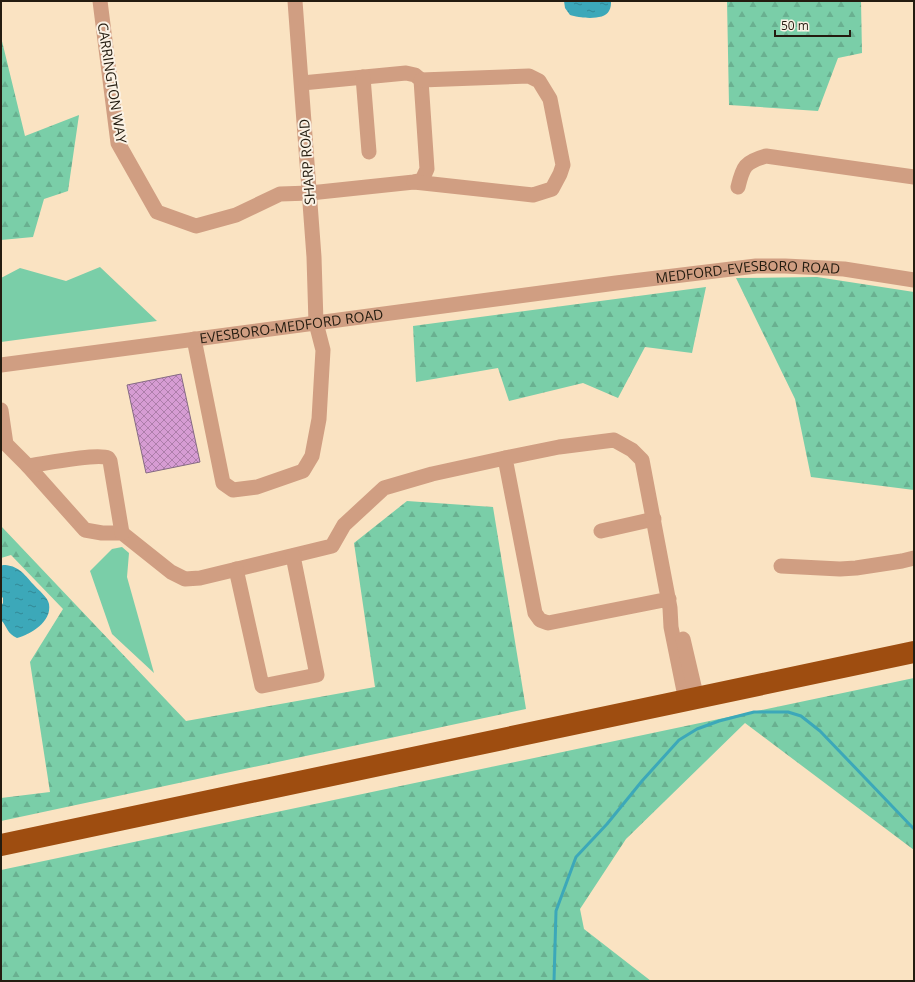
<svg xmlns="http://www.w3.org/2000/svg" width="915" height="982" font-family="'Open Sans',sans-serif">
  <defs>
    <pattern id="forest-firs" width="22" height="20" patternUnits="userSpaceOnUse"><rect width="22" height="20" fill="#7acea8"/><path d="M5 1l3.5 6h-7zM16 11l3.5 6h-7z" fill="#69b090"/></pattern>
    <pattern id="water-ripples" width="26" height="14" patternUnits="userSpaceOnUse"><rect width="26" height="14" fill="#3ca8b9"/><path d="M2 4q2-2 4 0t4 0M15 11q2-2 4 0t4 0" fill="none" stroke="#328895"/></pattern>
    <pattern id="building-cross-hatch" width="8" height="8" patternUnits="userSpaceOnUse"><rect width="8" height="8" fill="#d69cd3"/><path d="M0 0l8 8M0 8l8-8" fill="none" stroke="#ad7eaa"/></pattern>
  </defs>
  <rect width="100%" height="100%" fill="#fae3c2"/>
  <g fill="#7acea8">
    <path d="M 100,267 L 157,321 L 1,342 L 1,278 L 20,268 L 66,281 Z"/>
    <path d="M 122,547 L 129,553 L 127,577 L 154,673 L 112,634 L 90,571 L 112,549 Z"/>
  </g>
  <g fill="url(#forest-firs)">
    <path d="M 727,1 L 861,1 L 862,53 L 838,58 L 818,111 L 729,105 Z"/>
    <path d="M 1,37 L 25,136 L 79,115 L 68,191 L 44,199 L 33,237 L 1,240 Z"/>
    <path d="M 817,277 L 914,292 L 914,490 L 811,477 L 795,399 L 736,278 Z"/>
    <path d="M 706,287 L 692,353 L 645,347 L 618,398 L 583,383 L 509,401 L 498,368 L 416,382 L 413,326 Z"/>
    <path d="M 407,501 L 493,507 L 526,709 L 1,821 L 1,798 L 50,792 L 30,662 L 63,609 L 11,555 L 1,558 L 1,526 L 186,721 L 375,687 L 354,543 Z"/>
    <path d="M 914,678 L 914,850 L 745,723 L 626,839 L 580,909 L 584,929 L 651,981 L 1,981 L 1,870 Z"/>
  </g>
  <g fill="url(#water-ripples)">
    <path d="M 564,1 L 611,1 C 611,4 611,8 609,11 C 604,21 579,18 570,15 L 565,8 Z"/>
    <path d="M 3,565 C 18,565 24,574 33,584 C 38,590 48,597 49,604 C 52,622 31,634 17,638 C 7,634 7,626 1,620 L 1,606 L 3,603 L 3,598 L 1,596 L 1,566 Z"/>
  </g>
  <g fill="none" stroke-linecap="round" stroke-linejoin="round">
    <path stroke="#3ca8b9" stroke-width="3" d="M 554,981 L 556,911 L 576,857 L 607,824 L 642,781 L 679,740 L 697,729 L 719,721 L 754,712 L 788,712 L 801,716 L 820,731 L 914,829"/>
  </g>
  <path fill="url(#building-cross-hatch)" stroke="#866b84" d="M 181,374 L 200,462 L 146,473 L 127,385 Z"/>
  <g fill="none" stroke-linecap="round" stroke-linejoin="round">
    <g stroke="#d09e82" stroke-width="15">
      <path d="M 100,1 L 118,143 L 157,212 L 196,226 L 236,215 L 280,194 L 310,193 L 414,182 L 422,180 L 427,169 L 421,80 L 415,75 L 406,73 L 302,83"/>
      <path d="M 363,77 L 369,152"/>
      <path d="M 414,182 L 533,195 L 552,189 L 560,174 L 563,165 L 550,99 L 539,81 L 529,76 L 421,80"/>
      <path d="M 738,187 C 743,166 745,162 766,156 L 914,177"/>
      <path d="M 194,339 L 223,483 L 233,490 L 257,487 L 303,471 L 312,456 L 319,419 L 323,350 L 316,323 L 314,257 L 295,1"/>
      <path id="s1" d="M 1,365 L 616,283 L 756,266 L 785,266 L 844,269 L 914,280"/>
      <path d="M 1,410 L 6,444 L 28,466 L 85,530 L 102,533 L 122,533 L 171,572 L 185,579 L 200,578 L 332,546 L 344,525 L 384,488 L 432,474 L 505,458"/>
      <path d="M 28,466 C 43,464 97,453 108,458 L 110,461 L 122,533"/>
      <path d="M 601,531 L 654,519"/>
      <path d="M 781,566 L 840,569 L 856,568 L 902,561 L 914,558"/>
      <path d="M 236,569 L 262,686 L 317,675 L 293,556"/>
      <path d="M 669,599 L 548,623 L 540,620 L 535,613 L 505,458 L 559,447 L 614,440 L 632,450 L 642,460 L 670,608 L 671,627 L 686,701"/>
      <path d="M 683,639 L 697,699"/>
    </g>
    <path stroke="#9e4d10" stroke-width="22" d="M 1,845 L 914,652"/>
  </g>
  <g text-anchor="middle" stroke-width="4" stroke-linejoin="round" paint-order="stroke">
    <g font-size="14" fill="#241c10" stroke="#fbf2e5">
      <text transform="translate(112 83) rotate(81)" y="5">CARRINGTON WAY</text>
      <text transform="translate(307 162) rotate(-94)" y="5">SHARP ROAD</text>
      <text dy="5" stroke="none"><textPath href="#s1" startOffset="753">MEDFORD-EVESBORO ROAD</textPath></text>
      <text dy="5" stroke="none"><textPath href="#s1" startOffset="293">EVESBORO-MEDFORD ROAD</textPath></text>
    </g>
  </g>
  <rect width="915" height="982" fill="none" stroke="#241c10" stroke-width="4"/>
  <path d="M775 30v6h75v-6" fill="none" stroke="#241c10" stroke-width="2"/>
  <text x="781" y="30" font-size="12" fill="#241c10" stroke="#fbf2e5" stroke-width="3" paint-order="stroke">50 m</text>
</svg>
